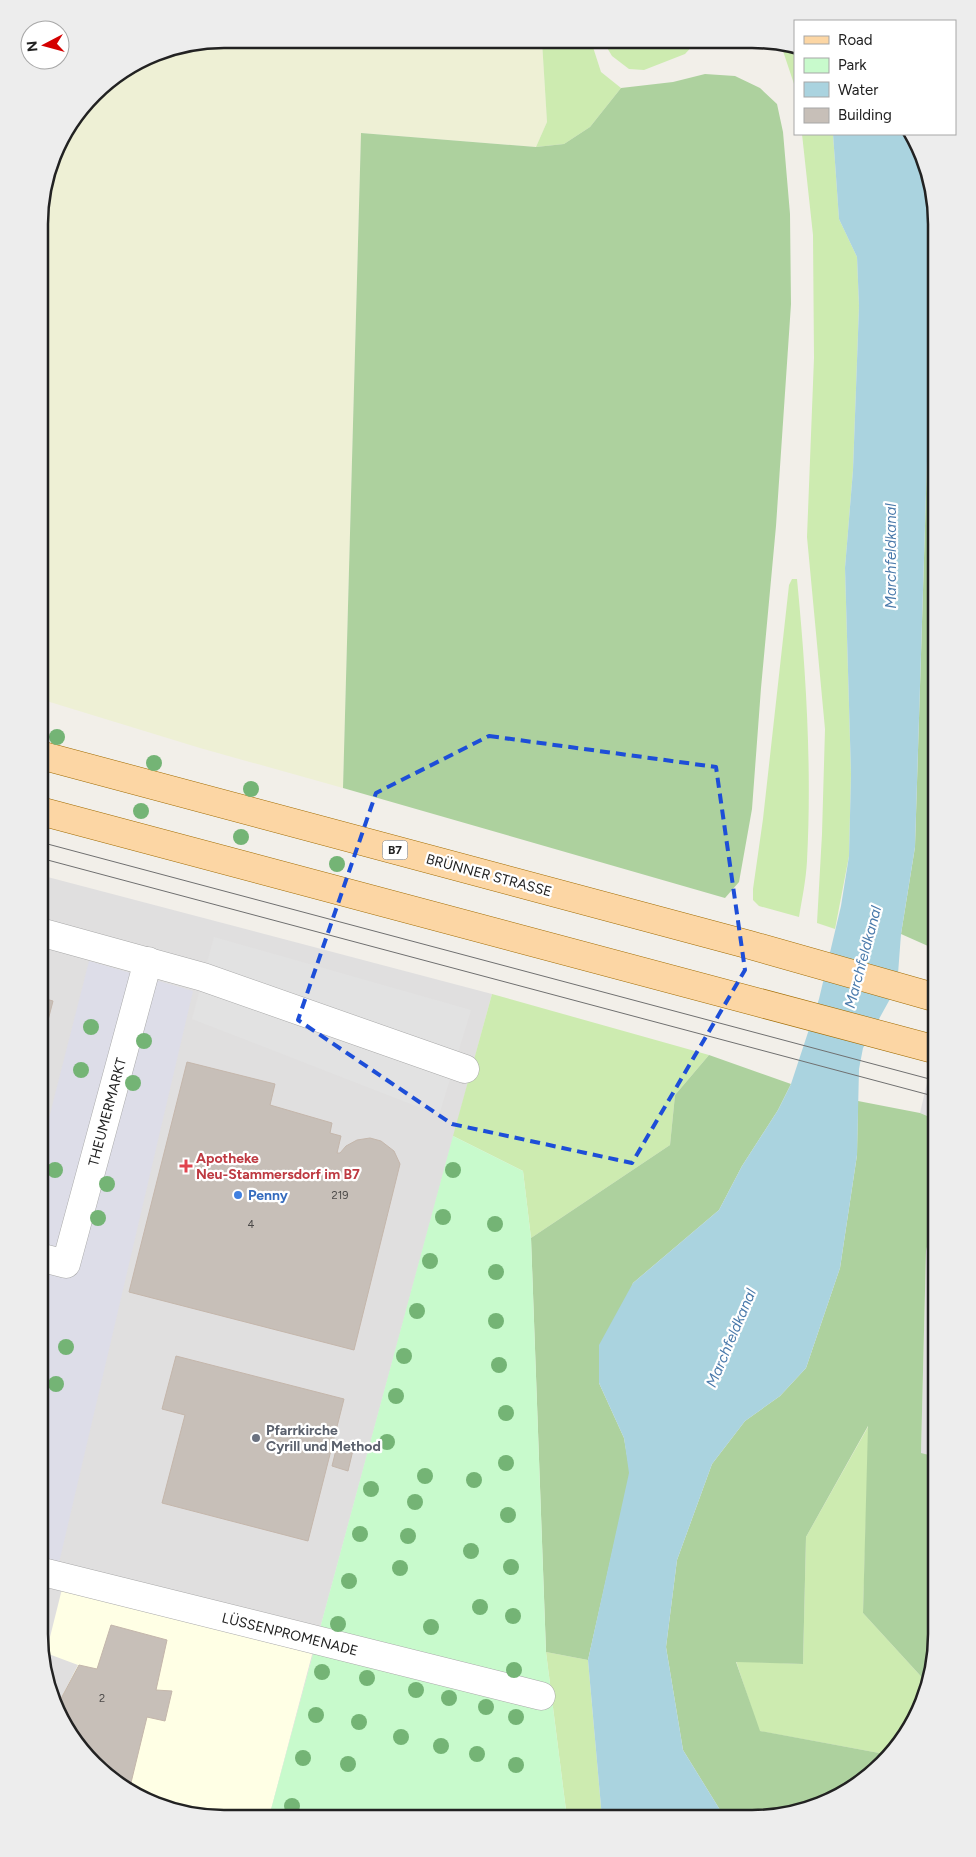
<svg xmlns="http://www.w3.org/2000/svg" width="976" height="1857" font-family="Figtree,sans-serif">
  <rect width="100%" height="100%" fill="#f2efe9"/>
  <g fill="#e0dfdf">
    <path d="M 40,875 L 492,994 L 269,1817 L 199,1817 L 142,1799 L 70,1736 L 48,1692 L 39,1633 Z"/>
    <path d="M 937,1040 L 937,1120 L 920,1113 Z"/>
    <path d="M 937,1206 L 937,1457 L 921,1454 L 926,1251 Z"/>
  </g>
  <path fill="#ffffe5" d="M 62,1589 L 313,1651 L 269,1817 L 199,1817 L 142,1799 L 102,1773 L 70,1736 L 56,1708 L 78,1665 L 46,1653 Z"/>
  <path fill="#eef0d5" d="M 224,39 L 542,41 L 547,122 L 536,147 L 361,133 L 343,788 L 200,748 L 40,699 L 40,200 L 58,142 L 102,85 L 153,53 Z"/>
  <g fill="#cdebb0">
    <path d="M 542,41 L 591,41 L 601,72 L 621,88 L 590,127 L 564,144 L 536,147 L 547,122 Z"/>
    <path d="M 603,41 L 696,42 L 685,54 L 644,70 L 629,69 L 612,56 Z"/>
    <path d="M 780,42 L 795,44 L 795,87 Z"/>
    <path d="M 802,134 L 833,134 L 839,219 L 857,257 L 859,306 L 853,470 L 845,568 L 851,774 L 849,856 L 835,929 L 817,923 L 822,834 L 825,729 L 807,537 L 814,358 L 813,235 Z"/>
    <path d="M 792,579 L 797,579 C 806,672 812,767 807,861 C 806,880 802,899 799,917 L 759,906 L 753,900 L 753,889 L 763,819 L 789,585 Z"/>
    <path d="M 492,994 L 709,1055 L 675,1095 L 670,1145 L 531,1238 L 523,1171 L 453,1136 Z"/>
    <path d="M 869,1425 L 863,1613 L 928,1684 L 923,1704 L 899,1746 L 890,1755 L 759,1731 L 736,1661 L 803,1664 L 806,1537 Z"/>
    <path d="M 546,1652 L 588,1660 L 602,1818 L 567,1818 Z"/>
  </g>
  <g fill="#add19e">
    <path d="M 705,74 L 735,76 L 760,88 L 777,104 L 783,132 L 790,214 L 791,304 L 776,526 L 761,688 L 752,809 L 739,882 L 725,898 L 343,788 L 361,133 L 536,147 L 564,144 L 590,127 L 621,88 L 673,82 Z"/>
    <path d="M 933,196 L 937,224 L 937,950 L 901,934 L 915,847 L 933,269 Z"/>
    <path d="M 709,1055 L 791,1084 L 778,1110 L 742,1166 L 719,1210 L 633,1283 L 599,1383 L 624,1438 L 630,1473 L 588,1660 L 546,1652 L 531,1238 L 670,1145 L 675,1095 Z"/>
    <path d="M 858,1101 L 920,1113 L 937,1120 L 937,1206 L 926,1251 L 921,1453 L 937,1457 L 937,1646 L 928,1684 L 863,1613 L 868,1426 L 806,1537 L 803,1664 L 736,1662 L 760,1731 L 890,1755 L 855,1787 L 811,1809 L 752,1818 L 725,1818 L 683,1750 L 666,1647 L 677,1560 L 712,1464 L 745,1421 L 780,1396 L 806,1368 L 840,1268 L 857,1155 Z"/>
  </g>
  <path fill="#c8facc" d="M 453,1136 L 523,1171 L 531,1238 L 546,1652 L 567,1818 L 269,1817 Z"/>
  <path fill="#e2e2e2" d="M 214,937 L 471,1010 L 439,1115 L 192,1019 Z"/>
  <path fill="#dddde8" d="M 89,961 L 193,991 L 59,1563 L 39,1558 L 39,1157 Z"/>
  <path fill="#aad3df" d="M 833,134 L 912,134 L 928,165 L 933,196 L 933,269 L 915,847 L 901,934 L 898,974 L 890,999 L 863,1048 L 859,1069 L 857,1155 L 840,1268 L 806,1368 L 780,1396 L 745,1421 L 712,1464 L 677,1560 L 666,1647 L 683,1750 L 725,1818 L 602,1818 L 588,1660 L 629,1473 L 624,1438 L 599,1383 L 599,1345 L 633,1283 L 719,1210 L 742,1166 L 778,1110 L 791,1084 L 819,999 L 841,906 L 849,856 L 851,774 L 845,568 L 853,470 L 859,306 L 857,257 L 839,219 Z"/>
  <g fill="#c7bfb8" stroke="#c4b6ab">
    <path d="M 39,997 L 53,1001 L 39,1055 Z"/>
    <path d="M 187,1062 L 275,1084 L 270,1105 L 332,1123 L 330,1133 L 341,1136 L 337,1153 L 340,1153 L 346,1146 L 357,1140 L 370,1138 L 381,1141 L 394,1151 L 400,1164 L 354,1350 L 129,1292 Z"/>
    <path d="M 176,1356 L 344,1399 L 308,1541 L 162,1503 L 185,1415 L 162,1409 Z"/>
    <path d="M 337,1446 L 353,1450 L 348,1471 L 332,1466 Z"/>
    <path d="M 111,1625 L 167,1640 L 156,1690 L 172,1691 L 165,1721 L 147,1717 L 129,1791 L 102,1773 L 70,1736 L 56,1708 L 79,1665 L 97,1669 Z"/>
  </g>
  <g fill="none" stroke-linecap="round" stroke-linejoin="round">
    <g stroke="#a9a9a9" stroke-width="29">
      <g id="minor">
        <path d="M 40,932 L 203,977 L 465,1069"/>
        <path d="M 39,1257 L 66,1264 L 148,961"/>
        <path d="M 39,1571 L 541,1696"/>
      </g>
    </g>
    <g stroke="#a06b00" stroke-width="29">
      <g id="major">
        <path d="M 40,755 L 750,945 L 937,998"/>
        <path d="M 40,811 L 937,1050"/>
      </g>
    </g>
    <use href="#minor" stroke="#fff" stroke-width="28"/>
    <use href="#major" stroke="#fcd6a4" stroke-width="28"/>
    <g stroke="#707070" stroke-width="1">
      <path d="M 40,842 L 937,1081"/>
      <path d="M 40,858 L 937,1097"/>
    </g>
  </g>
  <g fill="#74b475">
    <circle cx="57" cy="737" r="8"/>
    <circle cx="154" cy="763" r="8"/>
    <circle cx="251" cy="789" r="8"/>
    <circle cx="141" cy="811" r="8"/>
    <circle cx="241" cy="837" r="8"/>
    <circle cx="337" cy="864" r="8"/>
    <circle cx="91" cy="1027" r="8"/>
    <circle cx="144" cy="1041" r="8"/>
    <circle cx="81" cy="1070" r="8"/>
    <circle cx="133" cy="1083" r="8"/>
    <circle cx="55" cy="1170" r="8"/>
    <circle cx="453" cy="1170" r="8"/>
    <circle cx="107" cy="1184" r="8"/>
    <circle cx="443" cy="1217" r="8"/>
    <circle cx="98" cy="1218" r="8"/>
    <circle cx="495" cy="1224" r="8"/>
    <circle cx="430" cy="1261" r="8"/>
    <circle cx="496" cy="1272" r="8"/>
    <circle cx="417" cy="1311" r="8"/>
    <circle cx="496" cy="1321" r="8"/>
    <circle cx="66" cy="1347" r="8"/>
    <circle cx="404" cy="1356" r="8"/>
    <circle cx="499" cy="1365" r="8"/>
    <circle cx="56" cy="1384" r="8"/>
    <circle cx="396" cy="1396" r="8"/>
    <circle cx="506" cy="1413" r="8"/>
    <circle cx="387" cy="1442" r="8"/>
    <circle cx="506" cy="1463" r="8"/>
    <circle cx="425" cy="1476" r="8"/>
    <circle cx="474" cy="1480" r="8"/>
    <circle cx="371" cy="1489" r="8"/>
    <circle cx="415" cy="1502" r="8"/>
    <circle cx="508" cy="1515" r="8"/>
    <circle cx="360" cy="1534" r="8"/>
    <circle cx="408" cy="1536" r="8"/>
    <circle cx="471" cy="1551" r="8"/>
    <circle cx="511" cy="1567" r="8"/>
    <circle cx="400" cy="1568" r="8"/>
    <circle cx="349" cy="1581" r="8"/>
    <circle cx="480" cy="1607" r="8"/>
    <circle cx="513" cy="1616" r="8"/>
    <circle cx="338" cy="1624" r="8"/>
    <circle cx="431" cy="1627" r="8"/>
    <circle cx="514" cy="1670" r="8"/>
    <circle cx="322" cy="1672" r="8"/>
    <circle cx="367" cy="1678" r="8"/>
    <circle cx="416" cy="1690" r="8"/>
    <circle cx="449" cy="1698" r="8"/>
    <circle cx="486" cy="1707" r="8"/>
    <circle cx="316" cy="1715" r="8"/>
    <circle cx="516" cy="1717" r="8"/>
    <circle cx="359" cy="1722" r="8"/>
    <circle cx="401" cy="1737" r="8"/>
    <circle cx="441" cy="1746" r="8"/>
    <circle cx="477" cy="1754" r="8"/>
    <circle cx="303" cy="1758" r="8"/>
    <circle cx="348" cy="1764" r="8"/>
    <circle cx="516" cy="1765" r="8"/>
    <circle cx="292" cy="1806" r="8"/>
  </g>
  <path fill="none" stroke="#1d4ed8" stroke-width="4" stroke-dasharray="10 6" stroke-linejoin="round" d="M 489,736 L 716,767 L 745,970 L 632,1163 L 452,1124 L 298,1020 L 376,793 Z"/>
  <path fill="#e0444e" stroke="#fff" stroke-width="2" d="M183.5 1158.5h5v5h5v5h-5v5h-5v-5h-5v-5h5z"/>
  <circle fill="#3f7fe0" stroke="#fff" stroke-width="2" cx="238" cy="1195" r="5"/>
  <circle fill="#6b7280" stroke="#fff" stroke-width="2" cx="256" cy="1438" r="5"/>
  <g text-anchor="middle" stroke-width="4.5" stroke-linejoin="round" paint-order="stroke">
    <g font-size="11" fill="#4b4948">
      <text x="340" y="1199">219</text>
      <text x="251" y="1228">4</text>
      <text x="102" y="1702">2</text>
    </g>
    <rect fill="#fff" stroke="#646464" stroke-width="1" x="382.5" y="840.5" width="25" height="19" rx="4"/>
    <g font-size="12" font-weight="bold" fill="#222">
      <text x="395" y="854">B7</text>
    </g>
    <g font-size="14" fill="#222" stroke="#fff">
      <text transform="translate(489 875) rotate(15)" y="5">BRÜNNER STRASSE</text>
      <text transform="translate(107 1112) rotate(-75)" y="5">THEUMERMARKT</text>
      <text transform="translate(290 1634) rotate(14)" y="5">LÜSSENPROMENADE</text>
    </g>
    <g font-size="14" font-weight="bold" fill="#be3a42" stroke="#fff" text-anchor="start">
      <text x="196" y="1163">Apotheke<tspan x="196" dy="16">Neu-Stammersdorf im B7</tspan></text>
    </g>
    <g font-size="14" font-weight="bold" fill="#366cbe" stroke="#fff" text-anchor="start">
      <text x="248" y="1200">Penny</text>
    </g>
    <g font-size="14" font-weight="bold" fill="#5b616d" stroke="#fff" text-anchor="start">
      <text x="266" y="1435">Pfarrkirche<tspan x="266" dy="16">Cyrill und Method</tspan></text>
    </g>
    <g font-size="15" font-style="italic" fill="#4a7aab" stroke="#fff">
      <text transform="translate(891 556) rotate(-90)" y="5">Marchfeldkanal</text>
      <text transform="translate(863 957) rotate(-75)" y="5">Marchfeldkanal</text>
      <text transform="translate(731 1338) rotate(-67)" y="5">Marchfeldkanal</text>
    </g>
  </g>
  <path d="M0 0H976V1857H0ZM224 48H752A176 176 0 0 1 928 224V1634A176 176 0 0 1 752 1810H224A176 176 0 0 1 48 1634V224A176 176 0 0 1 224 48Z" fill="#ededed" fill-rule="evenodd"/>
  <path fill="none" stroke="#222" stroke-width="2.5" d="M224 48H752A176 176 0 0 1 928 224V1634A176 176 0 0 1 752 1810H224A176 176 0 0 1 48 1634V224A176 176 0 0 1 224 48Z"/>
  <rect x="794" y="20" width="162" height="115" fill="#ffffff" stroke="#a7a7a7"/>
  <rect x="804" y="36" width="25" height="8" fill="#fcd6a4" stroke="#a7a7a7"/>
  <text x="838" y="45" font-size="15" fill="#222222">Road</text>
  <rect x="804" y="58" width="25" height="15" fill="#c8facc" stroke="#a7a7a7"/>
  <text x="838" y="70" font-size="15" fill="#222222">Park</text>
  <rect x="804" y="82" width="25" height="15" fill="#aad3df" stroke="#a7a7a7"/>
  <text x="838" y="95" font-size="15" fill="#222222">Water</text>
  <rect x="804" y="108" width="25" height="15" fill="#c7bfb8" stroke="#a7a7a7"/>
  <text x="838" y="120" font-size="15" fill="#222222">Building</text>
  <g transform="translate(45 45) rotate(264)"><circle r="24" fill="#ffffff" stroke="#a7a7a7"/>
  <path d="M0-4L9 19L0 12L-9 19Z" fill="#d40000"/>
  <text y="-8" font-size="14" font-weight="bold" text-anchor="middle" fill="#222222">N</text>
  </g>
</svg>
